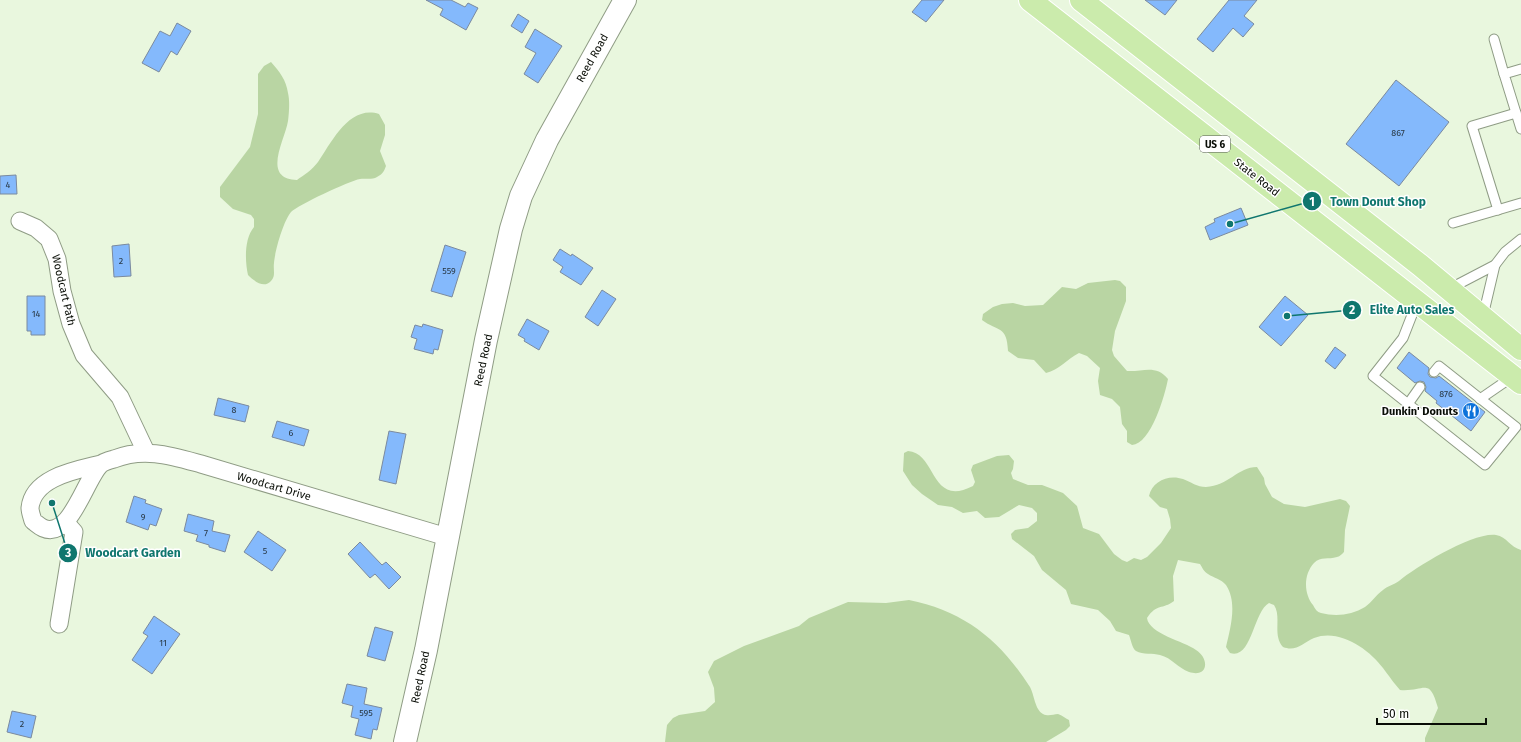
<svg xmlns="http://www.w3.org/2000/svg" width="1521" height="742" font-family="'Fira Sans',sans-serif">
  <rect width="100%" height="100%" fill="#e9f7de"/>
  <g fill="#b9d5a3">
    <path d="M 271,62 C 280,72 286,80 288,93 C 290,101 289,113 288,121 C 285,140 261,179 297,180 C 304,175 312,170 318,162 C 332,142 349,105 379,114 L 385,125 L 385,135 L 380,151 L 386,166 C 384,171 383,174 377,177 C 372,180 365,178 360,179 C 349,181 298,205 291,212 C 283,222 275,251 274,263 C 273,270 276,276 271,281 C 264,289 254,281 248,275 C 245,261 244,239 254,227 L 254,219 L 251,215 L 233,209 L 220,197 L 220,187 L 250,147 L 258,114 L 258,74 L 264,66 Z"/>
    <path d="M 1115,280 L 1120,281 L 1126,287 L 1126,301 L 1115,331 L 1112,350 L 1114,356 L 1127,371 C 1143,372 1156,364 1168,379 C 1165,395 1151,444 1132,445 L 1127,442 L 1127,431 L 1122,424 L 1120,407 L 1112,399 L 1100,395 L 1098,381 L 1100,368 L 1087,356 L 1079,353 C 1067,359 1059,370 1046,373 L 1034,360 L 1018,358 L 1008,351 C 1007,325 998,332 982,320 L 983,314 L 993,307 L 1002,304 L 1013,303 L 1025,306 L 1043,305 L 1062,287 L 1076,289 L 1088,283 Z"/>
    <path d="M 908,451 C 937,453 930,508 973,486 L 975,482 L 971,470 L 973,465 L 997,456 L 1009,455 L 1014,461 L 1013,469 L 1011,473 L 1013,479 L 1028,485 L 1042,485 L 1063,493 L 1077,506 L 1083,528 L 1099,534 L 1114,554 L 1122,560 L 1127,562 L 1134,558 L 1141,560 L 1147,557 L 1161,543 L 1171,528 L 1170,519 L 1167,509 L 1160,507 L 1149,496 C 1152,481 1169,474 1183,479 C 1191,482 1197,487 1206,487 C 1228,486 1238,467 1257,467 L 1264,478 L 1265,484 L 1272,497 L 1284,504 L 1305,507 L 1340,499 L 1346,501 L 1350,506 L 1345,530 L 1344,552 C 1342,554 1339,557 1337,557 C 1328,560 1321,556 1314,563 C 1303,575 1304,594 1313,605 C 1315,609 1317,612 1321,613 C 1336,617 1352,615 1365,607 C 1372,602 1376,595 1383,590 C 1387,586 1394,585 1399,581 C 1416,567 1473,532 1496,535 C 1507,537 1510,547 1521,550 L 1521,742 L 1425,742 L 1425,738 L 1438,708 C 1429,676 1425,692 1400,690 C 1393,682 1389,676 1383,668 C 1369,649 1339,628 1314,638 C 1303,643 1296,652 1283,647 C 1272,635 1282,617 1274,605 L 1269,603 C 1253,612 1252,660 1230,653 L 1226,647 C 1230,629 1238,603 1226,585 C 1221,579 1214,578 1208,574 C 1204,572 1202,567 1200,564 L 1178,560 L 1173,576 L 1174,601 C 1162,610 1157,603 1147,618 C 1149,634 1184,641 1196,650 C 1210,659 1208,678 1189,672 C 1178,668 1172,658 1160,655 C 1153,653 1143,655 1136,651 C 1132,648 1131,640 1129,635 L 1116,631 L 1110,621 L 1098,610 L 1071,604 L 1066,590 L 1042,570 L 1034,556 L 1012,539 L 1011,534 L 1015,530 L 1028,528 L 1037,521 L 1037,513 L 1032,508 L 1019,505 L 999,517 L 985,518 L 977,511 L 963,513 L 952,507 L 938,505 L 922,494 L 912,485 L 903,471 L 904,453 Z"/>
    <path d="M 909,600 C 964,611 1000,640 1030,687 C 1034,694 1035,710 1043,714 C 1049,717 1053,714 1058,714 C 1062,715 1066,719 1069,720 L 1070,726 L 1066,730 L 1046,742 L 665,742 L 667,725 L 673,718 L 679,715 L 705,711 L 715,702 L 714,688 L 708,672 L 714,661 L 744,646 L 799,626 L 809,618 L 848,602 L 886,603 Z"/>
  </g>
  <g fill="#84b9fc" stroke="#7b8a9e">
    <path d="M 426,0 L 451,0 L 465,7 L 468,3 L 478,8 L 466,30 L 440,15 L 443,9 Z"/>
    <path d="M 922,0 L 944,0 L 926,22 L 912,12 Z"/>
    <path d="M 1145,0 L 1177,0 L 1165,15 Z"/>
    <path d="M 1229,0 L 1257,0 L 1244,16 L 1254,24 L 1243,37 L 1233,28 L 1213,52 L 1197,39 Z"/>
    <path d="M 518,14 L 529,21 L 522,33 L 511,26 Z"/>
    <path d="M 177,23 L 191,31 L 177,55 L 171,51 L 159,72 L 142,63 L 160,31 L 170,36 Z"/>
    <path d="M 535,29 L 562,46 L 538,83 L 524,74 L 536,53 L 525,47 Z"/>
    <path d="M 1396,80 L 1449,122 L 1399,186 L 1346,144 Z"/>
    <path d="M 16,175 L 17,194 L 0,194 L 0,176 Z"/>
    <path d="M 1241,208 L 1248,225 L 1210,240 L 1205,227 L 1215,222 L 1214,219 Z"/>
    <path d="M 129,244 L 131,276 L 114,277 L 112,246 Z"/>
    <path d="M 445,245 L 466,252 L 452,297 L 431,291 Z"/>
    <path d="M 560,249 L 571,256 L 572,254 L 593,268 L 581,285 L 560,272 L 563,267 L 553,260 Z"/>
    <path d="M 602,290 L 616,299 L 598,326 L 585,317 Z"/>
    <path d="M 27,296 L 45,296 L 45,335 L 31,335 L 31,331 L 27,331 Z"/>
    <path d="M 1285,296 L 1308,315 L 1281,346 L 1259,327 Z"/>
    <path d="M 527,319 L 549,331 L 539,350 L 524,341 L 525,339 L 518,335 Z"/>
    <path d="M 423,324 L 443,330 L 438,350 L 434,349 L 433,354 L 414,349 L 417,339 L 411,337 L 415,325 L 422,327 Z"/>
    <path d="M 1335,347 L 1346,355 L 1335,369 L 1325,361 Z"/>
    <path d="M 1409,352 L 1429,368 L 1428,374 L 1430,377 L 1436,378 L 1439,376 L 1485,412 L 1471,431 L 1436,403 L 1437,401 L 1425,391 L 1426,387 L 1424,382 L 1420,381 L 1415,383 L 1397,368 Z"/>
    <path d="M 218,398 L 249,406 L 245,422 L 214,415 Z"/>
    <path d="M 277,421 L 309,430 L 304,446 L 272,437 Z"/>
    <path d="M 389,431 L 406,434 L 396,484 L 379,480 Z"/>
    <path d="M 134,496 L 146,500 L 145,503 L 162,509 L 156,526 L 150,524 L 148,530 L 126,522 Z"/>
    <path d="M 188,514 L 214,521 L 212,531 L 230,535 L 225,552 L 209,547 L 209,545 L 196,541 L 198,535 L 184,531 Z"/>
    <path d="M 258,531 L 286,550 L 272,571 L 244,552 Z"/>
    <path d="M 360,542 L 382,565 L 386,562 L 401,577 L 389,589 L 375,574 L 370,578 L 348,554 Z"/>
    <path d="M 154,616 L 180,634 L 152,674 L 132,660 L 148,636 L 143,633 Z"/>
    <path d="M 375,627 L 393,632 L 385,661 L 367,656 Z"/>
    <path d="M 347,684 L 367,688 L 364,704 L 382,708 L 377,730 L 373,729 L 371,739 L 355,735 L 359,719 L 351,717 L 353,706 L 342,703 Z"/>
    <path d="M 12,711 L 36,716 L 31,738 L 7,732 Z"/>
  </g>
  <g fill="none" stroke-linecap="round" stroke-linejoin="round">
    <g stroke="#8f9c85" stroke-width="11">
      <g id="lane">
        <path d="M 1494,39 L 1504,74"/>
        <path d="M 1521,69 L 1504,74 L 1521,129"/>
        <path d="M 1498,210 L 1472,126 L 1516,113"/>
        <path d="M 1453,223 L 1521,203"/>
        <path d="M 1449,289 L 1495,265 L 1505,252 L 1521,239"/>
        <path d="M 1405,300 L 1412,315 L 1403,338 L 1373,376 L 1485,465 L 1516,427 L 1439,366 L 1434,372"/>
        <path d="M 1483,316 L 1495,265"/>
        <path d="M 1480,399 L 1512,377"/>
        <path d="M 1408,404 L 1420,387"/>
      </g>
    </g>
    <g stroke="#8f9c85" stroke-width="19">
      <g id="street">
        <path d="M 20,221 L 36,228 L 49,239 L 57,259 L 62,291 L 71,324 L 84,355 L 120,397 L 146,452"/>
        <path d="M 101,464 C 77,470 33,477 30,508 C 30,512 32,517 33,521 C 36,523 39,526 43,528 C 70,540 85,480 100,465 C 103,462 110,460 114,459 C 144,447 172,456 201,464 L 447,537"/>
        <path d="M 59,624 L 74,532 L 66,523"/>
      </g>
    </g>
    <g stroke="#8f9c85" stroke-width="24">
      <path id="secondary" d="M 405,742 L 426,650 L 486,340 L 511,229 L 521,196 L 547,140 L 625,0"/>
    </g>
    <g stroke="#fff" stroke-width="24">
      <g id="primary">
        <path d="M 1030,0 L 1521,383"/>
        <path d="M 1081,0 L 1420,265 L 1521,349"/>
      </g>
    </g>
    <use href="#lane" stroke="#fff" stroke-width="9"/>
    <use href="#street" stroke="#fff" stroke-width="17"/>
    <use href="#secondary" stroke="#fff" stroke-width="22"/>
    <use href="#primary" stroke="#cbebac" stroke-width="22"/>
  </g>
  <defs>
    <g id="restaurant-disc" transform="scale(0.9)"><circle r="9.5" fill="#0c72da" stroke="#fff"/><path d="M-5-6h1v4h1v-4h1v4h1v-4h1v5L-1.5 .5V6h-2V.5L-5-1ZM5-6V6H3V1.5H1.5Q1.5-4 5-6Z" fill="#fff"/></g>
  </defs>
  <g fill-rule="evenodd">
    <use href="#restaurant-disc" x="1471" y="411"/>
  </g>
  <g text-anchor="middle" stroke-width="3" stroke-linejoin="round" paint-order="stroke">
    <g font-size="9" fill="#283844">
      <text x="1398" y="136">867</text>
      <text x="8" y="188">4</text>
      <text x="121" y="264">2</text>
      <text x="449" y="274">559</text>
      <text x="36" y="317">14</text>
      <text x="1446" y="397">876</text>
      <text x="234" y="413">8</text>
      <text x="291" y="436">6</text>
      <text x="143" y="520">9</text>
      <text x="206" y="536">7</text>
      <text x="265" y="554">5</text>
      <text x="163" y="646">11</text>
      <text x="366" y="716">595</text>
      <text x="22" y="727">2</text>
    </g>
    <rect fill="#fff" stroke="#535651" stroke-width="1" x="1200" y="136" width="30" height="16" rx="3"/>
    <g font-size="10" font-weight="bold" fill="#090d06">
      <text x="1215" y="148">US 6</text>
    </g>
    <g font-size="11" fill="#090d06" stroke="#fff">
      <text transform="translate(592 58) rotate(-61)" y="4">Reed Road</text>
      <text transform="translate(1257 177) rotate(38)" y="4">State Road</text>
      <text transform="translate(64 290) rotate(77)" y="4">Woodcart Path</text>
      <text transform="translate(483 360) rotate(-78)" y="4">Reed Road</text>
      <text transform="translate(274 486) rotate(16)" y="4">Woodcart Drive</text>
      <text transform="translate(420 677) rotate(-78)" y="4">Reed Road</text>
    </g>
    <g font-size="11" font-weight="bold" fill="#090d06" stroke="#fff" text-anchor="end">
      <text x="1458" y="415">Dunkin' Donuts</text>
    </g>
  </g>
  <path fill="none" stroke="#0f766e" stroke-width="1.5" d="M1230 224L1312 201M1287 316L1352 310M52 503L68 553"/>
  <g fill="#0f766e" stroke="#fff" stroke-width="1.5">
    <circle cx="1230" cy="224" r="4"/>
    <circle cx="1287" cy="316" r="4"/>
    <circle cx="52" cy="503" r="4"/>
    <circle cx="1312" cy="201" r="10"/>
    <circle cx="1352" cy="310" r="10"/>
    <circle cx="68" cy="553" r="10"/>
  </g>
  <g font-size="12" text-anchor="middle" font-weight="bold" fill="#fff">
    <text x="1312" y="206">1</text>
    <text x="1352" y="314">2</text>
    <text x="68" y="557">3</text>
  </g>
  <g font-size="12" text-anchor="middle" font-weight="bold" fill="#0f766e" stroke="#fff" stroke-width="3" stroke-linejoin="round" paint-order="stroke">
    <text x="1378" y="206">Town Donut Shop</text>
    <text x="1412" y="314">Elite Auto Sales</text>
    <text x="133" y="557">Woodcart Garden</text>
  </g>
  <path d="M1377 718v6h109v-6" fill="none" stroke="#090d06" stroke-width="2"/>
  <text x="1383" y="718" font-size="12" fill="#090d06" stroke="#ffffff" stroke-width="3" paint-order="stroke">50 m</text>
</svg>
